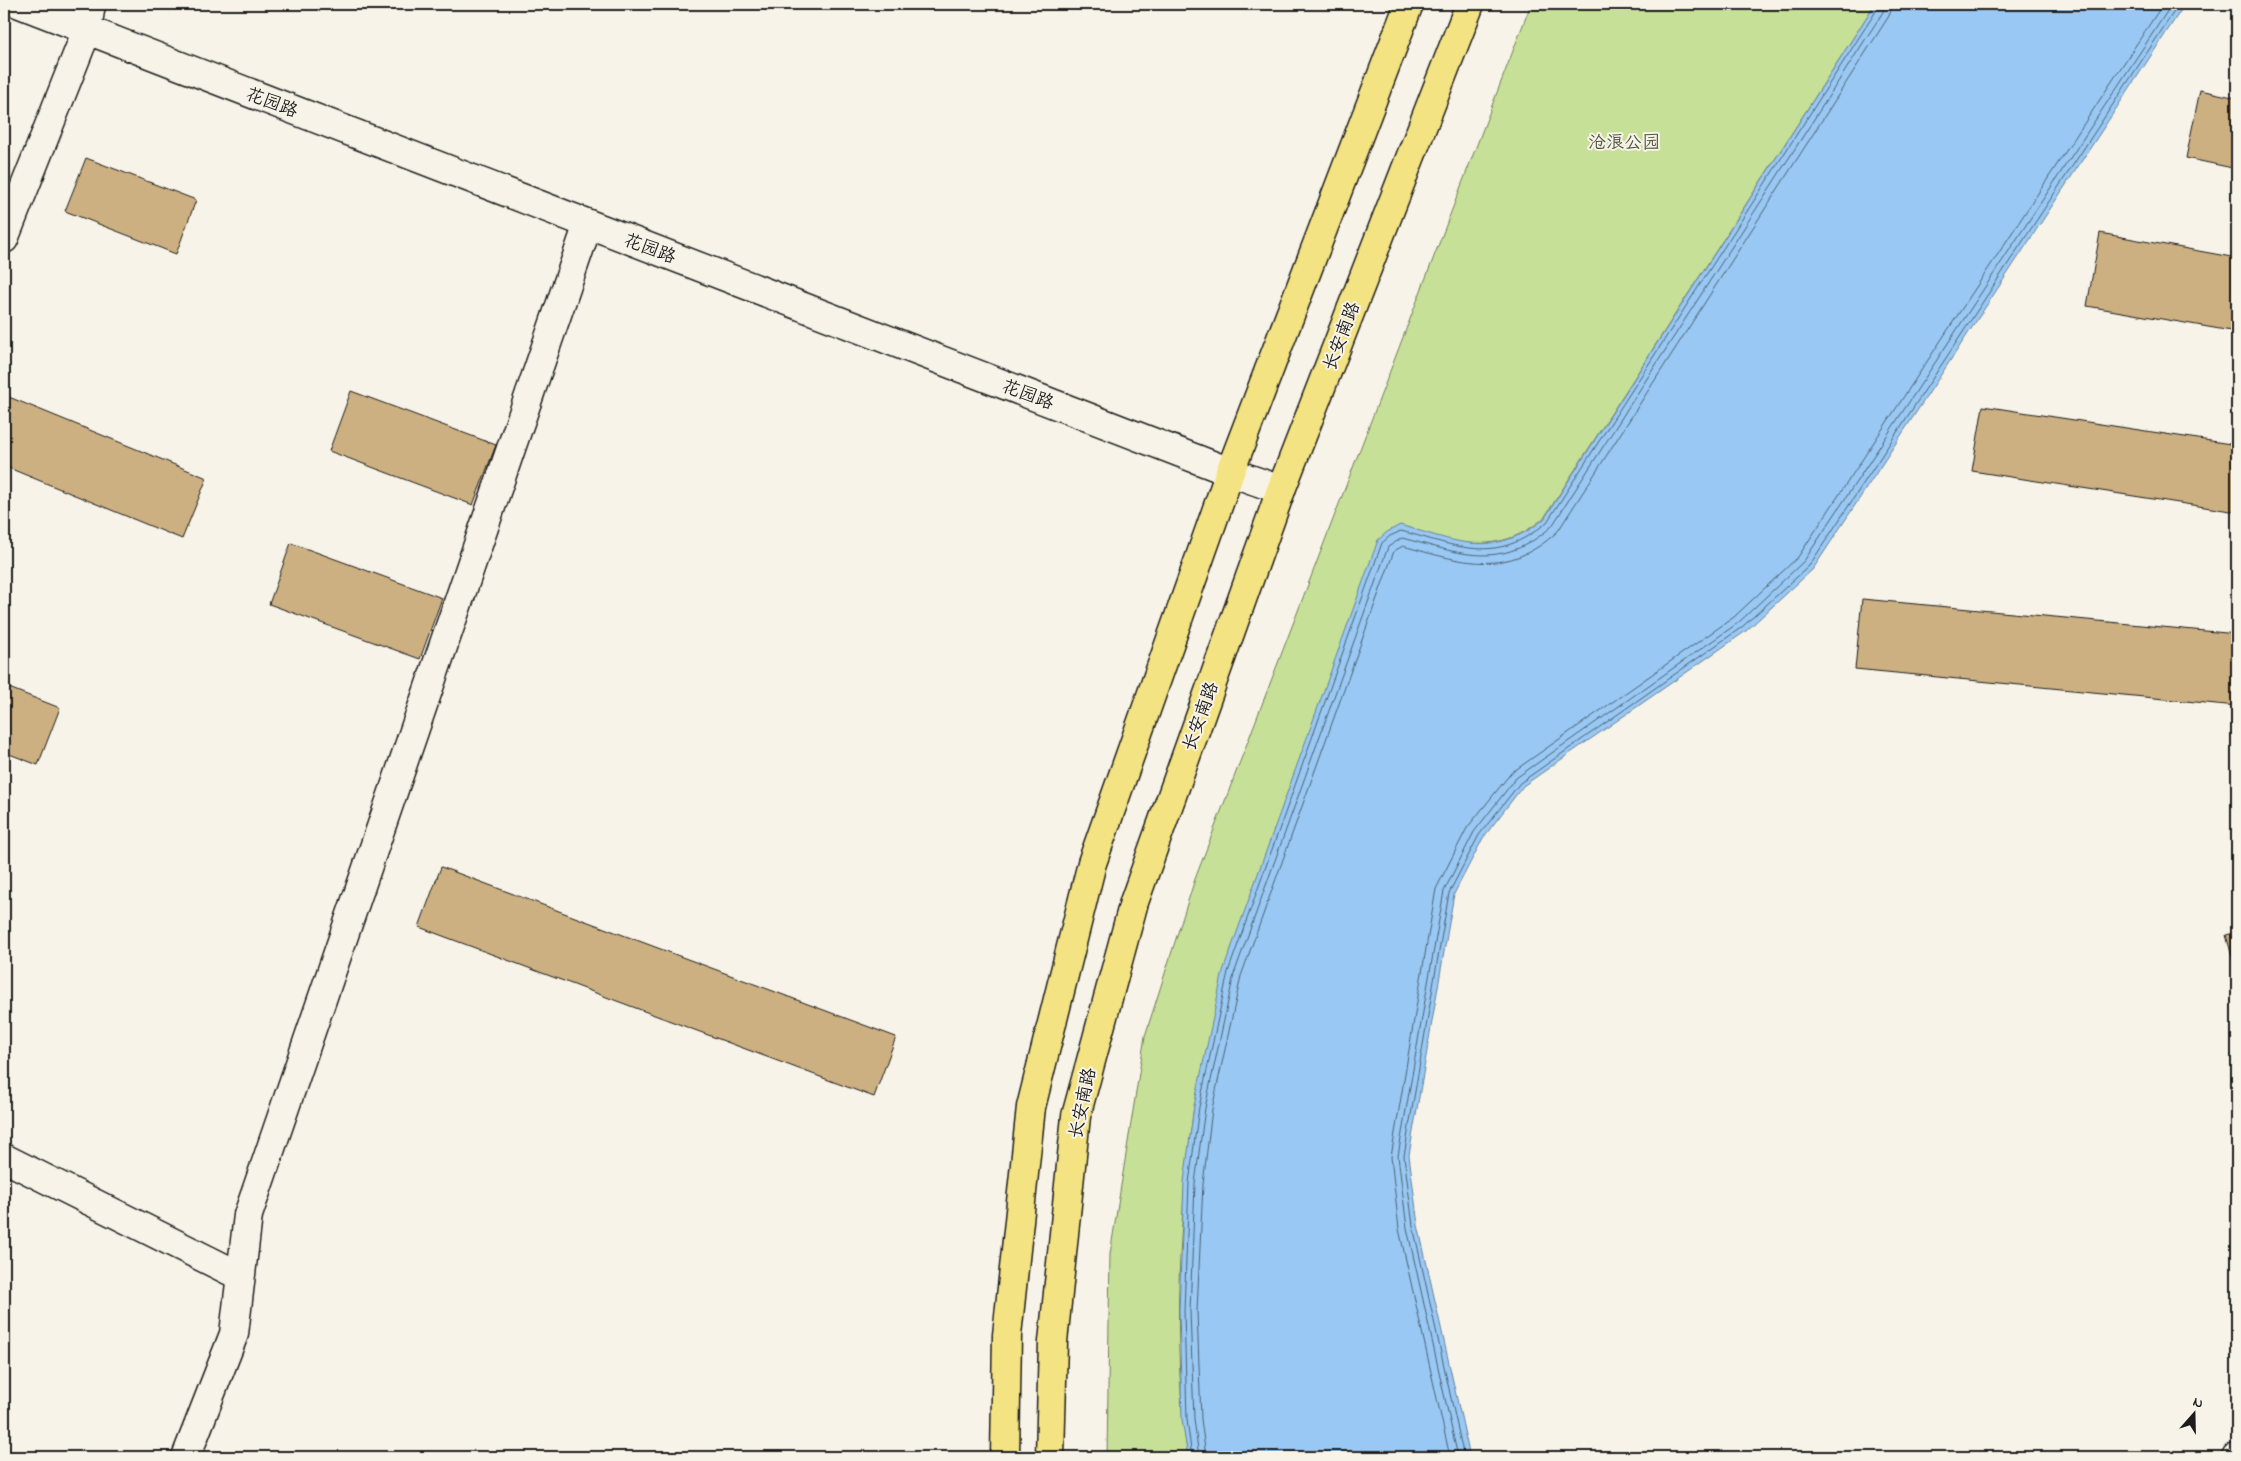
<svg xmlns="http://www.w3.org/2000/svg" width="2241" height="1461" font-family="'Indie Flower','LXGW WenKai TC',sans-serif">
  <rect width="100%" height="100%" fill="#f7f3e8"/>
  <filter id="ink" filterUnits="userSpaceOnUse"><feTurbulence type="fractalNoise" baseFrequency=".02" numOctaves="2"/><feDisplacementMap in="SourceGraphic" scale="10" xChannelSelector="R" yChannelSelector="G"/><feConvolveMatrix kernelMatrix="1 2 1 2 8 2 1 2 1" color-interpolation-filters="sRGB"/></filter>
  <g filter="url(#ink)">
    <path fill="#c6e097" stroke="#717e5a" d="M 1531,4 L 1875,4 L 1544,518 C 1518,539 1498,545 1465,543 L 1194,1106 C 1179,1222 1171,1342 1188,1457 L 1107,1457 L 1110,1254 L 1145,1036 L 1195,879 Z"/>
    <path fill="#98c8f3" stroke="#66839d" d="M 1875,4 L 2185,4 L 1813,569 L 1746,631 L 1523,786 L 1483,838 L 1454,894 L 1409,1155 L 1418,1225 L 1470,1457 L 1188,1457 L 1182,1420 L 1179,1311 L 1184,1182 L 1194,1106 L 1223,971 L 1378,540 L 1387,532 L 1400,525 C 1456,541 1493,560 1544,519 Z"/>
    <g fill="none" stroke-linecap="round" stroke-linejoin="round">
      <g stroke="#4e6172" stroke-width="1">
        <path d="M 1192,1457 L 1187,1420 L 1184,1311 L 1189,1183 L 1199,1107 L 1228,972 L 1382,543 L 1390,536 L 1401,531 C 1458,546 1496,566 1547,522 L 1878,8 L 1879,4"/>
        <path d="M 1199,1457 L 1194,1419 L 1190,1311 L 1195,1183 L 1205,1108 L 1234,974 L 1388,547 L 1402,538 C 1460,553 1501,572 1552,526 L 1883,12 L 1885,4"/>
        <path d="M 1206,1457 L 1201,1419 L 1197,1311 L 1203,1184 L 1212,1109 L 1241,976 L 1394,551 L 1403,546 C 1462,562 1507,579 1558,531 L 1889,16 L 1893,4"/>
        <path d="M 1450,1457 L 1399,1229 L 1391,1157 L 1436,889 L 1467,828 L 1511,773 L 1734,617 L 1798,557 L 2163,4"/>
        <path d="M 1458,1457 L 1407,1228 L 1398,1156 L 1444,891 L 1474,832 L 1516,778 L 1738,623 L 1804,561 L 2172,4"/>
        <path d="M 1464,1457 L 1413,1226 L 1404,1156 L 1449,893 L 1479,835 L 1520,783 L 1742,627 L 1809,566 L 2179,4"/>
      </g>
    </g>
    <g fill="#ccb081" stroke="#1c1c1c">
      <path d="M 2200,90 L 2237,98 L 2237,169 L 2186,158 Z"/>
      <path d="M 86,158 L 196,200 L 176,254 L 65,211 Z"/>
      <path d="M 2100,233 L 2237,258 L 2237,332 L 2087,306 Z"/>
      <path d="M 351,391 L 496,445 L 473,505 L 329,451 Z"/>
      <path d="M 4,395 L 207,478 L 182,539 L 4,466 Z"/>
      <path d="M 1983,406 L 2237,445 L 2237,512 L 1972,471 Z"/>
      <path d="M 291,543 L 442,598 L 420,659 L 269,604 Z"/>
      <path d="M 1862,599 L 2237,634 L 2237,706 L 1855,669 Z"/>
      <path d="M 4,686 L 60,708 L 38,765 L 4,752 Z"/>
      <path d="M 441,867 L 896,1037 L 874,1097 L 419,927 Z"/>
      <path d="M 2237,932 L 2237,974 L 2226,935 Z"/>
    </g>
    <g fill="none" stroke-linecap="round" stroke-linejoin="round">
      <g stroke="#1c1c1c" stroke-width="31">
        <g id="minor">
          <path d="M 20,4 L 1230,472 L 1281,490"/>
          <path d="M 4,239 L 87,30 L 91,4"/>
          <path d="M 4,1158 L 240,1276"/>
          <path d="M 186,1457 L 234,1334 L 248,1215 L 588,224"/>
          <path d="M 2236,1457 L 2237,1457"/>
        </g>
      </g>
      <g stroke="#1c1c1c" stroke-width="31">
        <g id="major">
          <path d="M 1005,1457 L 1007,1335 L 1031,1107 L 1092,863 L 1230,472 L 1409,4"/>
          <path d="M 1050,1457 L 1053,1342 L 1076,1116 L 1134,902 L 1281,490 L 1470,4"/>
        </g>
      </g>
      <use href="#minor" stroke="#f7f3e8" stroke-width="28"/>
      <use href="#major" stroke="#f4e382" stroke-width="28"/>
    </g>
  </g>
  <g text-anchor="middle" stroke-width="4" stroke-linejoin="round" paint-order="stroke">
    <g font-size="18" fill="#1c1c1c" stroke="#f7f3e8">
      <text transform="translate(272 102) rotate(21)" y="6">花园路</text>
      <text transform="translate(650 248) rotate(21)" y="6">花园路</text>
      <text transform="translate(1341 336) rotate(-69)" y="6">长安南路</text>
      <text transform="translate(1028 394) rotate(21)" y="6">花园路</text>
      <text transform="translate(1200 716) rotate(-70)" y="6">长安南路</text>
      <text transform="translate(1082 1103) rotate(-78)" y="6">长安南路</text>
    </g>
    <g font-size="18" fill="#4f5741" stroke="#f7f3e8">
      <text x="1624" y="148">沧浪公园</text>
    </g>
  </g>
  <rect width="2241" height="1461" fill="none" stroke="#f7f3e8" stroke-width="20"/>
  <rect x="10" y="10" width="2221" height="1441" fill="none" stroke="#1c1c1c" stroke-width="2" filter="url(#ink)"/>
  <g transform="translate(2194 1414) rotate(20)" stroke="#f7f3e8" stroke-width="4" paint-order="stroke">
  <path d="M0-4L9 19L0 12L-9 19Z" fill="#1c1c1c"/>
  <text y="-8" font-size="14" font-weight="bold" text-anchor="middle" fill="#1c1c1c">N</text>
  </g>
</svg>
